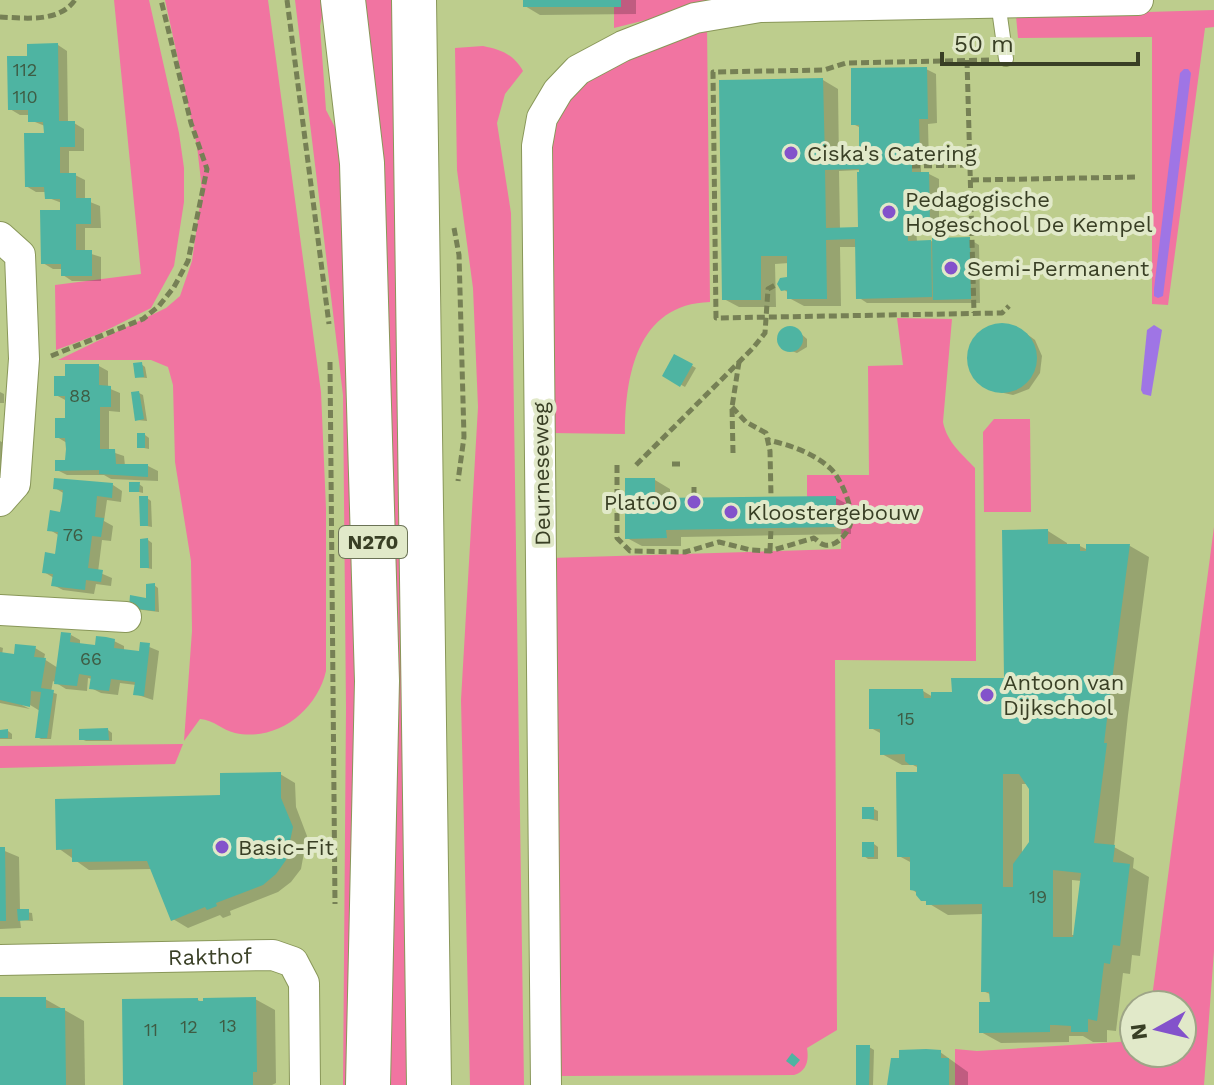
<svg xmlns="http://www.w3.org/2000/svg" width="1214" height="1085" font-family="'Work Sans',sans-serif">
  <rect width="100%" height="100%" fill="#bdcd8d"/>
  <g fill="#f174a1">
    <path d="M 114,0 L 149,0 L 179,133 L 184,168 L 184,202 L 174,266 L 151,308 L 99,334 L 56,350 L 55,285 L 141,274 Z"/>
    <path d="M 165,0 L 268,0 L 321,392 L 326,509 L 326,671 C 317,710 278,742 235,733 C 222,730 214,720 200,719 L 184,741 L 192,631 L 191,561 L 175,462 L 173,385 L 168,367 L 151,360 L 58,360 L 166,308 L 180,296 L 192,261 L 202,190 L 197,146 Z"/>
    <path d="M 295,0 L 325,0 L 320,26 L 326,110 L 341,139 L 360,562 L 354,1085 L 343,1085 L 346,708 L 343,395 Z"/>
    <path d="M 359,0 L 396,0 L 416,1085 L 381,1085 Z"/>
    <path d="M 614,0 L 715,0 L 706,5 L 614,28 Z"/>
    <path d="M 1214,10 L 1214,27 L 1205,28 L 1168,305 L 1152,304 L 1152,37 L 1018,38 L 1016,16 Z"/>
    <path d="M 707,26 L 710,302 C 637,304 625,376 625,434 L 552,433 L 549,143 C 563,68 646,51 707,26 Z"/>
    <path d="M 483,46 C 502,50 513,54 523,71 L 505,94 L 497,123 L 511,213 L 524,1085 L 470,1085 L 461,700 L 478,407 L 473,288 L 457,170 L 455,48 Z"/>
    <path d="M 897,318 L 952,319 L 943,422 C 947,442 961,453 975,468 L 976,661 L 835,660 L 837,1030 L 807,1048 C 809,1060 807,1071 794,1075 L 555,1076 L 551,558 L 841,549 L 842,509 L 807,508 L 807,475 L 869,475 L 868,366 L 903,365 Z"/>
    <path d="M 994,419 L 1030,419 L 1031,512 L 984,512 L 983,432 Z"/>
    <path d="M 1214,527 L 1214,951 L 1204,1085 L 955,1085 L 955,1049 L 977,1051 L 1134,1041 L 1134,1053 L 1182,1053 L 1182,1005 L 1151,1005 Z"/>
    <path d="M 183,744 L 175,764 L 0,768 L 0,746 Z"/>
  </g>
  <g fill="#9f75e5">
    <path d="M 1184,69 L 1188,69 L 1191,73 L 1163,296 L 1158,298 L 1154,296 L 1154,289 L 1180,73 Z"/>
    <path d="M 1154,325 L 1162,330 L 1151,396 L 1143,394 L 1141,390 L 1147,330 Z"/>
  </g>
  <g fill="#0003" fill-rule="evenodd">
    <path d="M 525,0 L 636,0 L 636,14 L 540,15 L 525,6 Z"/>
    <path d="M 58,45 L 67,51 L 68,123 L 74,123 L 84,129 L 84,151 L 69,151 L 69,175 L 75,175 L 85,180 L 85,200 L 100,206 L 101,228 L 85,228 L 85,252 L 101,257 L 101,281 L 72,281 L 63,275 L 63,269 L 53,269 L 43,263 L 62,212 L 62,203 L 46,197 L 46,192 L 36,192 L 26,186 L 46,135 L 45,126 L 30,120 L 30,115 L 20,115 L 10,109 L 29,58 Z"/>
    <path d="M 926,69 L 936,74 L 937,123 L 928,124 L 929,165 L 921,165 L 921,174 L 929,174 L 939,179 L 939,228 L 916,228 L 917,242 L 969,239 L 979,245 L 980,303 L 867,303 L 858,297 L 857,247 L 840,247 L 841,306 L 804,306 L 789,298 L 789,293 L 783,289 L 789,279 L 789,263 L 775,264 L 776,307 L 739,307 L 724,299 L 823,80 L 838,89 L 839,163 L 861,163 L 861,128 L 853,124 ZM 860,170 L 860,229 L 840,230 L 839,171 Z"/>
    <path d="M 997,325 L 1020,329 L 1035,340 L 1042,356 L 1040,373 L 1029,389 L 1013,395 L 990,390 L 975,379 L 969,363 L 970,345 L 982,333 Z"/>
    <path d="M 793,327 L 807,339 L 807,347 L 797,353 L 784,348 L 779,342 L 780,334 L 786,328 Z"/>
    <path d="M 675,356 L 696,368 L 685,387 L 664,375 Z"/>
    <path d="M 141,364 L 145,367 L 147,378 L 137,377 Z"/>
    <path d="M 99,366 L 108,371 L 108,388 L 120,393 L 120,412 L 109,411 L 109,451 L 124,456 L 125,466 L 148,466 L 158,471 L 158,481 L 111,479 L 104,475 L 67,475 L 57,470 L 67,462 L 67,443 L 57,437 L 67,420 L 67,401 L 56,395 L 67,377 Z"/>
    <path d="M 0,392 L 4,394 L 4,403 L 0,403 Z"/>
    <path d="M 139,393 L 143,395 L 147,421 L 137,420 Z"/>
    <path d="M 145,435 L 149,438 L 149,449 L 139,447 Z"/>
    <path d="M 0,441 L 7,445 L 0,483 Z"/>
    <path d="M 655,480 L 670,489 L 670,500 L 836,498 L 851,506 L 851,534 L 681,537 L 681,546 L 642,546 L 627,538 Z"/>
    <path d="M 139,484 L 143,487 L 143,493 L 131,490 Z"/>
    <path d="M 113,485 L 122,491 L 121,502 L 107,500 L 104,521 L 113,526 L 111,541 L 102,540 L 98,572 L 112,578 L 111,586 L 96,584 L 94,594 L 63,590 L 53,585 L 54,578 L 44,572 L 57,556 L 60,536 L 50,530 L 62,514 L 65,494 L 55,488 Z"/>
    <path d="M 147,498 L 151,501 L 152,527 L 142,525 Z"/>
    <path d="M 1048,531 L 1067,543 L 1067,546 L 1080,546 L 1088,550 L 1130,546 L 1149,557 L 1128,715 L 1114,847 L 1134,858 L 1133,868 L 1149,877 L 1140,956 L 1132,955 L 1130,974 L 1123,973 L 1116,1031 L 1107,1030 L 1107,1042 L 1093,1042 L 1083,1036 L 1069,1036 L 1069,1042 L 1001,1043 L 981,1032 L 992,1004 L 992,995 L 983,991 L 983,914 L 948,915 L 928,903 L 912,889 L 912,863 L 899,856 L 919,768 L 913,765 L 902,765 L 882,754 L 882,734 L 871,728 L 923,691 L 933,697 L 1006,680 ZM 1022,784 L 1029,784 L 1031,788 L 1031,843 L 1022,855 ZM 1072,880 L 1082,881 L 1075,935 L 1072,935 Z"/>
    <path d="M 148,540 L 152,543 L 152,569 L 142,567 Z"/>
    <path d="M 154,585 L 158,588 L 159,612 L 135,609 L 148,600 Z"/>
    <path d="M 71,635 L 80,640 L 80,645 L 97,648 L 114,641 L 124,646 L 124,651 L 140,653 L 142,644 L 159,651 L 153,700 L 135,694 L 136,685 L 120,683 L 118,695 L 101,693 L 91,688 L 92,679 L 88,678 L 87,691 L 66,689 L 53,681 L 51,692 L 57,694 L 51,739 L 41,739 L 37,737 L 40,711 L 22,700 L 20,704 L 30,709 L 0,703 L 0,647 L 3,648 L 2,655 L 16,656 L 35,648 L 45,654 L 44,659 L 58,668 Z"/>
    <path d="M 108,730 L 112,733 L 112,741 L 86,741 L 81,739 Z"/>
    <path d="M 8,731 L 12,734 L 12,739 L 0,739 L 0,732 Z"/>
    <path d="M 280,774 L 295,783 L 296,807 L 307,836 L 301,869 L 291,882 L 278,892 L 230,911 L 231,915 L 223,918 L 220,915 L 188,928 L 173,919 L 153,869 L 89,870 L 58,848 L 222,797 Z"/>
    <path d="M 874,809 L 878,811 L 878,821 L 864,818 Z"/>
    <path d="M 874,844 L 878,847 L 878,859 L 868,859 L 864,856 Z"/>
    <path d="M 0,849 L 19,857 L 20,911 L 32,913 L 33,921 L 20,920 L 21,928 L 0,929 Z"/>
    <path d="M 0,999 L 45,999 L 84,1021 L 85,1085 L 0,1085 Z"/>
    <path d="M 255,999 L 275,1010 L 276,1083 L 272,1085 L 125,1085 L 198,1000 L 205,1004 Z"/>
    <path d="M 869,1047 L 874,1050 L 873,1085 L 858,1085 Z"/>
    <path d="M 940,1052 L 968,1072 L 968,1085 L 890,1085 Z"/>
  </g>
  <g fill="#4eb4a2" fill-rule="evenodd">
    <rect x="523" y="0" width="98" height="7"/>
    <path d="M 58,43 L 59,121 L 75,121 L 75,147 L 60,147 L 60,173 L 76,173 L 76,198 L 91,198 L 91,224 L 76,224 L 76,250 L 92,250 L 92,276 L 61,276 L 61,264 L 41,264 L 40,210 L 60,210 L 60,199 L 45,199 L 44,187 L 25,187 L 24,133 L 44,133 L 43,122 L 28,122 L 28,110 L 8,110 L 7,56 L 27,56 L 27,44 Z"/>
    <path d="M 927,67 L 928,119 L 919,119 L 920,160 L 912,160 L 912,172 L 929,172 L 930,223 L 907,224 L 908,241 L 931,240 L 932,297 L 856,299 L 855,239 L 826,240 L 827,299 L 787,299 L 787,290 L 781,291 L 777,284 L 780,278 L 787,277 L 787,256 L 761,256 L 761,300 L 722,300 L 719,80 L 823,78 L 825,161 L 859,161 L 859,125 L 851,125 L 851,68 ZM 859,169 L 859,172 L 857,172 L 858,227 L 826,228 L 825,170 Z"/>
    <path d="M 970,237 L 971,299 L 933,300 L 932,238 Z"/>
    <circle cx="1002" cy="358" r="35"/>
    <circle cx="790" cy="339" r="13"/>
    <path d="M 674,354 L 693,364 L 680,387 L 662,376 Z"/>
    <path d="M 142,362 L 144,377 L 135,378 L 133,363 Z"/>
    <path d="M 65,364 L 99,364 L 99,385 L 111,386 L 111,407 L 100,407 L 100,449 L 115,449 L 116,464 L 148,464 L 148,477 L 99,474 L 99,470 L 55,471 L 55,460 L 65,460 L 66,449 L 65,438 L 55,438 L 55,418 L 65,418 L 65,396 L 54,396 L 54,376 L 65,376 Z"/>
    <path d="M 139,391 L 144,419 L 135,421 L 131,392 Z"/>
    <rect x="137" y="433" width="8" height="15"/>
    <path d="M 54,478 L 113,483 L 112,498 L 97,496 L 95,517 L 104,518 L 101,537 L 92,536 L 88,568 L 103,570 L 101,582 L 86,580 L 85,590 L 51,586 L 53,574 L 42,573 L 45,552 L 55,554 L 58,532 L 47,531 L 50,510 L 60,512 L 62,501 L 63,490 L 53,489 Z"/>
    <path d="M 625,478 L 655,478 L 655,498 L 836,496 L 836,527 L 666,530 L 667,538 L 625,539 Z"/>
    <path d="M 129,482 L 140,482 L 139,492 L 129,492 Z"/>
    <path d="M 139,496 L 148,496 L 148,526 L 140,526 Z"/>
    <path d="M 1048,529 L 1048,544 L 1080,544 L 1080,551 L 1086,551 L 1086,544 L 1130,544 L 1109,703 L 1104,743 L 1107,743 L 1094,843 L 1115,845 L 1113,862 L 1130,864 L 1120,946 L 1113,945 L 1110,964 L 1104,963 L 1097,1021 L 1088,1019 L 1088,1032 L 1071,1032 L 1071,1026 L 1055,1025 L 1050,1025 L 1050,1032 L 979,1033 L 979,1002 L 990,1002 L 989,992 L 981,992 L 982,904 L 926,905 L 926,901 L 921,901 L 916,895 L 916,891 L 910,890 L 910,857 L 897,857 L 896,772 L 917,772 L 917,765 L 910,765 L 905,761 L 905,754 L 880,755 L 880,729 L 869,729 L 869,689 L 923,689 L 924,698 L 931,698 L 931,692 L 952,692 L 951,678 L 1004,678 L 1002,530 ZM 1003,774 L 1019,774 L 1029,789 L 1029,842 L 1013,864 L 1013,887 L 1003,887 ZM 1053,870 L 1081,873 L 1073,937 L 1053,937 Z"/>
    <path d="M 148,538 L 149,568 L 140,568 L 140,539 Z"/>
    <path d="M 155,583 L 155,611 L 129,608 L 130,595 L 146,598 L 146,584 Z"/>
    <path d="M 61,632 L 71,633 L 70,642 L 95,645 L 96,636 L 106,637 L 115,639 L 114,648 L 139,651 L 140,642 L 150,643 L 144,696 L 133,695 L 135,682 L 111,679 L 109,691 L 89,689 L 91,676 L 79,674 L 77,686 L 54,684 Z"/>
    <path d="M 15,644 L 36,646 L 34,657 L 46,658 L 41,688 L 54,690 L 47,738 L 35,738 L 41,692 L 31,691 L 30,707 L 0,700 L 0,652 L 14,654 Z"/>
    <path d="M 108,728 L 109,740 L 79,740 L 79,729 Z"/>
    <path d="M 8,729 L 8,738 L 0,738 L 0,730 Z"/>
    <path d="M 281,772 L 281,798 L 293,827 L 286,860 L 276,874 L 263,885 L 216,903 L 217,906 L 207,910 L 205,907 L 171,921 L 147,861 L 72,862 L 72,849 L 56,850 L 55,799 L 220,795 L 220,773 Z"/>
    <rect x="862" y="807" width="12" height="12"/>
    <rect x="862" y="842" width="12" height="15"/>
    <path d="M 0,847 L 5,847 L 6,921 L 0,921 Z"/>
    <path d="M 17,909 L 29,909 L 29,920 L 18,921 Z"/>
    <path d="M 0,997 L 46,997 L 46,1008 L 65,1008 L 66,1085 L 0,1085 Z"/>
    <path d="M 256,997 L 257,1072 L 253,1072 L 253,1085 L 123,1085 L 122,999 L 198,998 L 198,1001 L 203,1001 L 203,998 Z"/>
    <path d="M 856,1045 L 870,1045 L 869,1085 L 856,1085 Z"/>
    <path d="M 926,1049 L 941,1050 L 941,1058 L 949,1058 L 949,1085 L 887,1085 L 891,1058 L 899,1058 L 899,1050 Z"/>
    <path d="M 792,1053 L 800,1060 L 794,1067 L 786,1061 Z"/>
  </g>
  <g fill="none" stroke-linecap="round" stroke-linejoin="round">
    <g stroke="#899759" stroke-width="16">
      <path id="service" d="M 998,2 L 1006,59"/>
    </g>
    <g stroke="#899759" stroke-width="32">
      <g id="minor">
        <path d="M 0,237 L 20,255 L 24,359 L 15,484 L 0,501"/>
        <path d="M 0,610 L 126,617"/>
        <path id="s1" d="M 0,960 L 273,955 L 293,962 L 304,983 L 305,1085"/>
        <path d="M 546,1085 L 537,146 L 542,118 L 558,91 L 578,70 L 623,46 L 695,18 L 760,7 L 1138,0"/>
      </g>
    </g>
    <g stroke="#899759" stroke-width="46">
      <g id="primary">
        <path d="M 343,0 L 362,163 L 377,681 L 368,1085"/>
        <path d="M 414,0 L 429,1085"/>
      </g>
    </g>
    <g stroke="#768055" stroke-width="5" stroke-dasharray="8 4" stroke-linecap="butt">
      <path d="M 287,0 L 329,324"/>
      <path d="M 0,17 C 25,18 59,23 75,0"/>
      <path d="M 967,60 L 974,313"/>
      <path d="M 989,60 L 846,63 L 824,70 L 713,72 L 716,318 L 1002,313 L 1009,306"/>
      <path d="M 912,166 L 971,165"/>
      <path d="M 971,180 L 1136,177"/>
      <path d="M 454,228 L 459,255 L 464,437 L 458,481"/>
      <path d="M 51,356 L 143,319 L 159,306 L 174,287 L 188,261 L 207,169 L 191,123 L 161,0"/>
      <path d="M 330,362 L 335,904"/>
      <path d="M 732,407 L 746,422 L 766,433 L 770,451 L 771,496"/>
      <path d="M 733,453 L 732,407 L 739,362"/>
      <path d="M 672,464 L 681,464"/>
      <path d="M 617,465 L 617,538 L 630,551 L 685,552 L 719,542 L 751,550 L 770,551 L 814,538 C 817,540 820,544 825,545 C 837,547 849,532 851,522 C 853,507 841,479 831,469 C 814,453 790,445 768,440"/>
      <path d="M 636,465 L 753,348 L 765,333 L 768,289 L 777,284"/>
      <path d="M 694,487 L 694,497"/>
      <path d="M 770,551 L 771,528"/>
    </g>
    <use href="#service" stroke="#fff" stroke-width="14"/>
    <use href="#minor" stroke="#fff" stroke-width="30"/>
    <use href="#primary" stroke="#fff" stroke-width="44"/>
  </g>
  <g fill="#8352cb" stroke="#e1e9c9" stroke-width="3">
    <circle cx="791" cy="153" r="8"/>
    <circle cx="889" cy="212" r="8"/>
    <circle cx="951" cy="268" r="8"/>
    <circle cx="694" cy="502" r="8"/>
    <circle cx="731" cy="512" r="8"/>
    <circle cx="987" cy="695" r="8"/>
    <circle cx="222" cy="847" r="8"/>
  </g>
  <g text-anchor="middle" stroke-width="8" stroke-linejoin="round" paint-order="stroke">
    <g font-size="18" fill="#3e5c44">
      <text x="25" y="76">112</text>
      <text x="25" y="103">110</text>
      <text x="80" y="402">88</text>
      <text x="73" y="541">76</text>
      <text x="91" y="665">66</text>
      <text x="906" y="725">15</text>
      <text x="1038" y="903">19</text>
      <text x="228" y="1032">13</text>
      <text x="189" y="1033">12</text>
      <text x="151" y="1036">11</text>
    </g>
    <rect fill="#e1e9c9" stroke="#6b7256" stroke-width="2" x="339" y="526" width="68" height="32" rx="6"/>
    <g font-size="20" font-weight="bold" fill="#393f25">
      <text x="373" y="549">N270</text>
    </g>
    <g font-size="22" fill="#393f25" stroke="#e1e9c9" text-anchor="start">
      <text x="807" y="161">Ciska's Catering</text>
      <text x="905" y="207">Pedagogische<tspan x="905" dy="25">Hogeschool De Kempel</tspan></text>
      <text x="967" y="276">Semi-Permanent</text>
      <text x="678" y="510" text-anchor="end">PlatOO</text>
      <text x="747" y="520">Kloostergebouw</text>
      <text x="1003" y="690">Antoon van<tspan x="1003" dy="25">Dijkschool</tspan></text>
      <text x="238" y="855">Basic-Fit</text>
    </g>
    <g font-size="22" fill="#393f25" stroke="#e1e9c9">
      <text transform="translate(541 474) rotate(-91)" y="8">Deurneseweg</text>
      <text dy="8" stroke="none"><textPath href="#s1" startOffset="210">Rakthof</textPath></text>
    </g>
  </g>
  <g transform="translate(1158 1029) rotate(262)"><circle r="38" fill="#e1e9c9" stroke="#9ea587" stroke-width="2"/>
  <path d="M0-6L14 30L0 20L-14 30Z" fill="#8352cb"/>
  <text y="-12" font-size="22" font-weight="bold" text-anchor="middle" fill="#393f25">N</text>
  </g>
  <path d="M942 52v12h196v-12" fill="none" stroke="#393f25" stroke-width="4"/>
  <text x="954" y="52" font-size="24" fill="#393f25" stroke="#e1e9c9" stroke-width="6" paint-order="stroke">50 m</text>
</svg>
